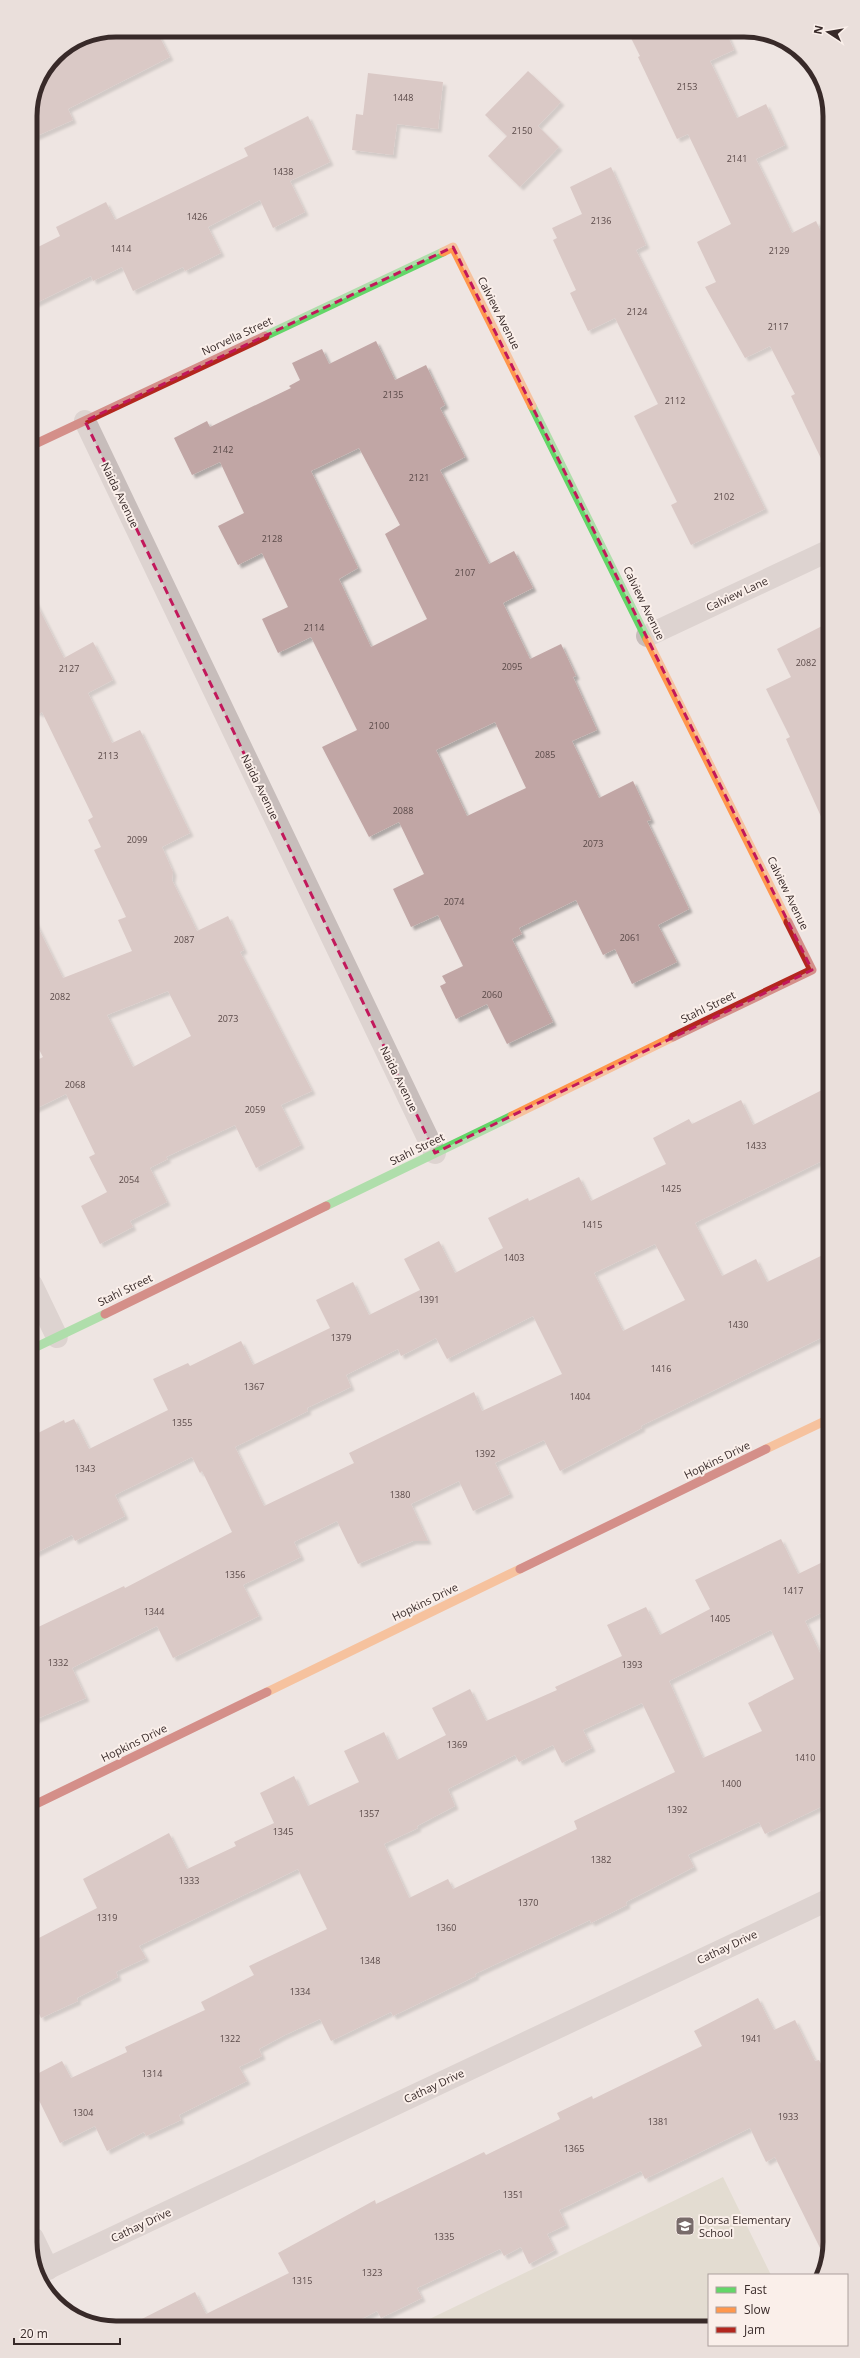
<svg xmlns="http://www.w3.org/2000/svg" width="860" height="2358" font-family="'Open Sans',sans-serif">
  <defs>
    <filter id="shadow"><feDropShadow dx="3.5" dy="3.5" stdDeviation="1" flood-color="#0004"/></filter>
  </defs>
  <rect width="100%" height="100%" fill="#eee5e2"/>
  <path fill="#d4d1bd" d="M 723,2177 L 771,2275 L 709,2275 L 709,2325 L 413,2327 Z"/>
  <g fill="#c1a6a5" fill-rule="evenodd" filter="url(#shadow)">
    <path d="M 116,30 L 156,30 L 170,57 L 68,109 L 73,120 L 30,139 L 30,110 L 37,83 L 55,55 L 83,36 Z"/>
    <path d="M 627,30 L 725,30 L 734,50 L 710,61 L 737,118 L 766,104 L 785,145 L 756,159 L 792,233 L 816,221 L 827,244 L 828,473 L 791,396 L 795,394 L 770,346 L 745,358 L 705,287 L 716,282 L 697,242 L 731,224 L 688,134 L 677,139 L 638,57 L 640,56 Z"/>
    <path d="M 528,71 L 561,102 L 538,126 L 559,147 L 520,187 L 488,156 L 507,136 L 485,115 Z"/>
    <path d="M 368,73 L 443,82 L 438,129 L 397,124 L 393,155 L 352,150 L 356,114 L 363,115 Z"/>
    <path d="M 308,116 L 330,162 L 290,181 L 305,212 L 273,228 L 260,200 L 208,227 L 221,253 L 185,271 L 183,267 L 133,291 L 122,267 L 93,281 L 91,276 L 30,306 L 30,251 L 60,236 L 56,227 L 106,202 L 115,220 L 248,156 L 244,148 Z"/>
    <path d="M 611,167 L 646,245 L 636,250 L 765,509 L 691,545 L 671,505 L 677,502 L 634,416 L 658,404 L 615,318 L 588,331 L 570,293 L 576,290 L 553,240 L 557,238 L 552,228 L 582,214 L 570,187 Z"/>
    <path d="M 376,341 L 395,380 L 426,365 L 445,405 L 440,408 L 465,457 L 440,470 L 489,564 L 514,551 L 533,588 L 503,603 L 530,659 L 561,644 L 576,676 L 573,677 L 597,730 L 572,741 L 599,798 L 633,781 L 651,820 L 647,821 L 689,909 L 658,925 L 677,962 L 632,984 L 615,949 L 603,955 L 576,900 L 519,928 L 522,934 L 512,939 L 553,1022 L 507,1044 L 487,1004 L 456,1019 L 440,986 L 446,983 L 442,976 L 463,966 L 438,915 L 411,927 L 393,889 L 424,874 L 399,822 L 369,837 L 322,747 L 357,730 L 311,637 L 278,653 L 262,619 L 288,607 L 262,553 L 238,565 L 218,526 L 244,513 L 220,462 L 192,475 L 174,438 L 207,421 L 210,427 L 291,388 L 289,386 L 300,380 L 292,363 L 322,349 L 329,364 ZM 359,448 L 400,525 L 385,534 L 427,619 L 371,647 L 339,579 L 358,568 L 311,471 ZM 495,722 L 526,788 L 467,816 L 436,750 Z"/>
    <path d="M 31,593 L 64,658 L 93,642 L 113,680 L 88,693 L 112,743 L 140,730 L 190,833 L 162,847 L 173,872 L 172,880 L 197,931 L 228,916 L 244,950 L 240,952 L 312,1091 L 281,1105 L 301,1145 L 256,1168 L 235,1125 L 166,1157 L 168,1159 L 150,1168 L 167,1202 L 130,1221 L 133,1227 L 100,1244 L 81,1206 L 107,1192 L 89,1157 L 95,1154 L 66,1094 L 31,1111 L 31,1063 L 43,1057 L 31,1034 L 31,913 L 63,978 L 132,951 L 118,920 L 126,917 L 94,850 L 101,847 L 88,820 L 93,817 L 42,712 L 39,714 L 38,711 L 31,715 ZM 168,991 L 191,1036 L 133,1067 L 107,1015 Z"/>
    <path d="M 828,623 L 828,832 L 786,739 L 790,737 L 766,689 L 791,677 L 777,649 Z"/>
    <path d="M 828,1087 L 828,1158 L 695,1223 L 722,1276 L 756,1259 L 767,1282 L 829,1252 L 829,1334 L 641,1426 L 642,1428 L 560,1471 L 544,1440 L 495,1463 L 510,1494 L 473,1511 L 459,1481 L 411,1504 L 428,1541 L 413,1541 L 358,1564 L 337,1521 L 294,1542 L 301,1557 L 243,1585 L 259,1616 L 173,1658 L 157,1626 L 72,1668 L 86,1698 L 32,1721 L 32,1630 L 124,1586 L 125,1588 L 232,1532 L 202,1471 L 200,1473 L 192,1457 L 115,1495 L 125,1516 L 75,1541 L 72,1535 L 32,1555 L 32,1436 L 64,1420 L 65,1423 L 74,1419 L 89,1449 L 168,1410 L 153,1379 L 188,1363 L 190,1366 L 241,1341 L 253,1365 L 330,1328 L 316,1300 L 353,1282 L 369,1315 L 420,1290 L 404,1259 L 439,1241 L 455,1273 L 503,1248 L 488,1218 L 528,1198 L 529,1201 L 579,1177 L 591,1201 L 666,1164 L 653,1138 L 689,1119 L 692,1124 L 741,1100 L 753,1125 ZM 655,1244 L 685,1300 L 623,1331 L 594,1273 ZM 533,1316 L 562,1374 L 482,1411 L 474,1392 L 349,1453 L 354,1463 L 264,1506 L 235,1447 L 308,1411 L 307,1408 L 351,1387 L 346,1375 L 398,1349 L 401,1356 L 436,1338 L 447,1359 Z"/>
    <path d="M 781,1539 L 798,1574 L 829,1559 L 829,1609 L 805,1621 L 829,1672 L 829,1803 L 765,1834 L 759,1822 L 688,1855 L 694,1867 L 626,1902 L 627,1905 L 591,1923 L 590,1920 L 475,1974 L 476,1976 L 393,2016 L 391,2012 L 331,2041 L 320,2019 L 285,2035 L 259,2049 L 262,2056 L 239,2067 L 247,2081 L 179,2115 L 181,2120 L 146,2136 L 144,2132 L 107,2151 L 95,2126 L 60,2143 L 33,2088 L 33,2076 L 62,2061 L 71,2078 L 127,2052 L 125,2047 L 205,2010 L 201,2002 L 254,1975 L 249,1966 L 327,1929 L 298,1869 L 139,1946 L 146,1958 L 116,1972 L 118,1977 L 77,1998 L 78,2001 L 41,2018 L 33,2000 L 33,1941 L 97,1908 L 83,1879 L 169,1833 L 187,1869 L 236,1846 L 234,1842 L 274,1823 L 260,1793 L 294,1776 L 308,1806 L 359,1782 L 344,1751 L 384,1732 L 397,1760 L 446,1735 L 432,1708 L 470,1689 L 486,1721 L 557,1690 L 555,1687 L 622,1656 L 607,1625 L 646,1607 L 660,1635 L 710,1609 L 695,1580 ZM 771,1630 L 794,1679 L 748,1703 L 762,1731 L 703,1758 L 669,1681 ZM 642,1703 L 675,1772 L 574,1821 L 577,1829 L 453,1889 L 448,1879 L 409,1898 L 384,1844 L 418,1828 L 417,1826 L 455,1806 L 448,1789 L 515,1755 L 519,1762 L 553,1745 L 562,1763 L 592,1748 L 583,1730 Z"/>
    <path d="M 758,1998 L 774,2030 L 795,2020 L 815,2061 L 819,2060 L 830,2081 L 830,2243 L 825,2258 L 775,2157 L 766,2162 L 750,2128 L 645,2179 L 641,2171 L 559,2210 L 566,2225 L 547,2234 L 555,2250 L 529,2264 L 521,2247 L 504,2256 L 500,2249 L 417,2288 L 422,2298 L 381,2318 L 377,2311 L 346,2327 L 124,2328 L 195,2292 L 206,2314 L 289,2273 L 278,2253 L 375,2200 L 376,2204 L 484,2152 L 486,2155 L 560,2119 L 557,2113 L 592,2096 L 593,2099 L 702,2046 L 694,2031 Z"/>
  </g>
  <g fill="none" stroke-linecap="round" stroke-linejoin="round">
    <g stroke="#c7bdbb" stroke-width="22">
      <path d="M 85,421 L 435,1153"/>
      <path d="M 647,636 L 828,551"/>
      <path d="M 32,1285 L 57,1337"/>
      <path d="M 33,2238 L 48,2269"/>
      <path d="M 38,2273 L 830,1899"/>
    </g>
    <g stroke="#63d668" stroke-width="9">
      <path d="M 265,336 L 443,252"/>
      <path d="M 532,406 L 647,639"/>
      <path d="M 326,1206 L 512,1116"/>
      <path d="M 32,1349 L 105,1314"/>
    </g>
    <g stroke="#ff974d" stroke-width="9">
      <path d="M 443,252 L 453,247 L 532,406"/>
      <path d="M 647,639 L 788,922"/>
      <path d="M 512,1116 L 673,1037"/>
      <path d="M 766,1449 L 829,1419"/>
      <path d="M 267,1692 L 520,1569"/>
    </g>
    <g stroke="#b3261e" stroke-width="9">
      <path d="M 31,446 L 265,336"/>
      <path d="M 673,1037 L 812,970 L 788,922"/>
      <path d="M 105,1314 L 326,1206"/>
      <path d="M 520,1569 L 766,1449"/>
      <path d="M 32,1806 L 267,1692"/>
    </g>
  </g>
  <path d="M0 0H860V2358H0ZM 453,247 L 812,970 L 435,1153 L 85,421 Z" fill="#eee5e2" fill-opacity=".55" fill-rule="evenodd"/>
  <path fill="none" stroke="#c2185b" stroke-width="3" stroke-dasharray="8 5" stroke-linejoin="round" d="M 453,247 L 812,970 L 435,1153 L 85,421 Z"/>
  <defs>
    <g id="school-square" transform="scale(1)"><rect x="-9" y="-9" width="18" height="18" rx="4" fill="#786b6a" stroke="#faefea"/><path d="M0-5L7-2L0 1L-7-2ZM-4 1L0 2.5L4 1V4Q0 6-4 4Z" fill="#fff"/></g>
  </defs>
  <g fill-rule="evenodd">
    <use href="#school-square" x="685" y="2226"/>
  </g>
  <g text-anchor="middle" stroke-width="4" stroke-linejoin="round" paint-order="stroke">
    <g font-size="9" fill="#5a4948">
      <text x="687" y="90">2153</text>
      <text x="403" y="101">1448</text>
      <text x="522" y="134">2150</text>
      <text x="737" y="162">2141</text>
      <text x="283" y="175">1438</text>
      <text x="197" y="220">1426</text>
      <text x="601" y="224">2136</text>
      <text x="121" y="252">1414</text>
      <text x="779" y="254">2129</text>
      <text x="637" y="315">2124</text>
      <text x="778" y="330">2117</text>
      <text x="393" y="398">2135</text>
      <text x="675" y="404">2112</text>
      <text x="223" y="453">2142</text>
      <text x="419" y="481">2121</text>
      <text x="724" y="500">2102</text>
      <text x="272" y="542">2128</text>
      <text x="465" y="576">2107</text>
      <text x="314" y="631">2114</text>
      <text x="806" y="666">2082</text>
      <text x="512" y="670">2095</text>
      <text x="69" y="672">2127</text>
      <text x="379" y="729">2100</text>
      <text x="545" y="758">2085</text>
      <text x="108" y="759">2113</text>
      <text x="403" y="814">2088</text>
      <text x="137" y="843">2099</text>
      <text x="593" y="847">2073</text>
      <text x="454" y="905">2074</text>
      <text x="630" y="941">2061</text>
      <text x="184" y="943">2087</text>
      <text x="492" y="998">2060</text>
      <text x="60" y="1000">2082</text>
      <text x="228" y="1022">2073</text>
      <text x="75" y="1088">2068</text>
      <text x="255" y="1113">2059</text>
      <text x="756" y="1149">1433</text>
      <text x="129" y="1183">2054</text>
      <text x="671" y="1192">1425</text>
      <text x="592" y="1228">1415</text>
      <text x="514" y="1261">1403</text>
      <text x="429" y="1303">1391</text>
      <text x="738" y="1328">1430</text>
      <text x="341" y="1341">1379</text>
      <text x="661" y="1372">1416</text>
      <text x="254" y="1390">1367</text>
      <text x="580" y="1400">1404</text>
      <text x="182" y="1426">1355</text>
      <text x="485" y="1457">1392</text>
      <text x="85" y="1472">1343</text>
      <text x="400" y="1498">1380</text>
      <text x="235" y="1578">1356</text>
      <text x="793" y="1594">1417</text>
      <text x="154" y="1615">1344</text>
      <text x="720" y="1622">1405</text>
      <text x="58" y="1666">1332</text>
      <text x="632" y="1668">1393</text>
      <text x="457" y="1748">1369</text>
      <text x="805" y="1761">1410</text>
      <text x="731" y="1787">1400</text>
      <text x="677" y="1813">1392</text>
      <text x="369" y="1817">1357</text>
      <text x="283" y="1835">1345</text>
      <text x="601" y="1863">1382</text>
      <text x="189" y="1884">1333</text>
      <text x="528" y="1906">1370</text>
      <text x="107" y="1921">1319</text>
      <text x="446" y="1931">1360</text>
      <text x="370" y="1964">1348</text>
      <text x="300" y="1995">1334</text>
      <text x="230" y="2042">1322</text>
      <text x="751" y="2042">1941</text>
      <text x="152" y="2077">1314</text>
      <text x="83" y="2116">1304</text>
      <text x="788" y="2120">1933</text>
      <text x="658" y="2125">1381</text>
      <text x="574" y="2152">1365</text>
      <text x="513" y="2198">1351</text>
      <text x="444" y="2240">1335</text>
      <text x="372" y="2276">1323</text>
      <text x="302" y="2284">1315</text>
    </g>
    <g font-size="11" fill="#382a29" stroke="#faefea">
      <text transform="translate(499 313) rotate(63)" y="4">Calview Avenue</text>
      <text transform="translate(237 336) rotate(-25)" y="4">Norvella Street</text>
      <text transform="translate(120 495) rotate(64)" y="4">Naida Avenue</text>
      <text transform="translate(737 594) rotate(-25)" y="4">Calview Lane</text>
      <text transform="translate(644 603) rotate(64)" y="4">Calview Avenue</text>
      <text transform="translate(260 787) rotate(64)" y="4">Naida Avenue</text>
      <text transform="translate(788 893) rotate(64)" y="4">Calview Avenue</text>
      <text transform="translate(708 1007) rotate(-26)" y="4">Stahl Street</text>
      <text transform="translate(399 1079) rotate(64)" y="4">Naida Avenue</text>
      <text transform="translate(417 1149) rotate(-26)" y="4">Stahl Street</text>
      <text transform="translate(125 1290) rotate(-26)" y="4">Stahl Street</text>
      <text transform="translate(717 1460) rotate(-26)" y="4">Hopkins Drive</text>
      <text transform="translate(425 1602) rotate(-26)" y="4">Hopkins Drive</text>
      <text transform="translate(134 1743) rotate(-26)" y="4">Hopkins Drive</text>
      <text transform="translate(727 1947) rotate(-25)" y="4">Cathay Drive</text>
      <text transform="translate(434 2086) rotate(-25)" y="4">Cathay Drive</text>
      <text transform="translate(141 2225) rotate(-25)" y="4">Cathay Drive</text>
    </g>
    <g font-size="11" fill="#382a29" stroke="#faefea" text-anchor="start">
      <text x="699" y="2224">Dorsa Elementary<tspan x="699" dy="13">School</tspan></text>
    </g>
  </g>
  <path d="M0 0H860V2358H0ZM116 37H744A79 79 0 0 1 823 116V2242A79 79 0 0 1 744 2321H116A79 79 0 0 1 37 2242V116A79 79 0 0 1 116 37Z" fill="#eadfdb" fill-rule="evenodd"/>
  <path fill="none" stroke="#382a29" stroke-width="5" d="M116 37H744A79 79 0 0 1 823 116V2242A79 79 0 0 1 744 2321H116A79 79 0 0 1 37 2242V116A79 79 0 0 1 116 37Z"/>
  <rect x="708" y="2274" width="140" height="72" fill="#faefea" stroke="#aca09d"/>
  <rect x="716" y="2287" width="20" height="6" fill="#63d668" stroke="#aca09d"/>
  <text x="744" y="2294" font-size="12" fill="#382a29">Fast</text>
  <rect x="716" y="2307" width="20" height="6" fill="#ff974d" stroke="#aca09d"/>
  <text x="744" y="2314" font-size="12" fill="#382a29">Slow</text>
  <rect x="716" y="2327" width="20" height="6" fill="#b3261e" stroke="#aca09d"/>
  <text x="744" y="2334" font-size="12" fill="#382a29">Jam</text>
  <g transform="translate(828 32) rotate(282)" stroke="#faefea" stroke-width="3" paint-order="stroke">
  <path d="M0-3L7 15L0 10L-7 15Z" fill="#382a29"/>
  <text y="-6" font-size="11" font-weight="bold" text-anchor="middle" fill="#382a29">N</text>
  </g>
  <path d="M14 2338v6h106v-6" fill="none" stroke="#382a29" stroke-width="2"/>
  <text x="20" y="2338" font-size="12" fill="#382a29" stroke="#faefea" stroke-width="3" paint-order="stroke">20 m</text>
</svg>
